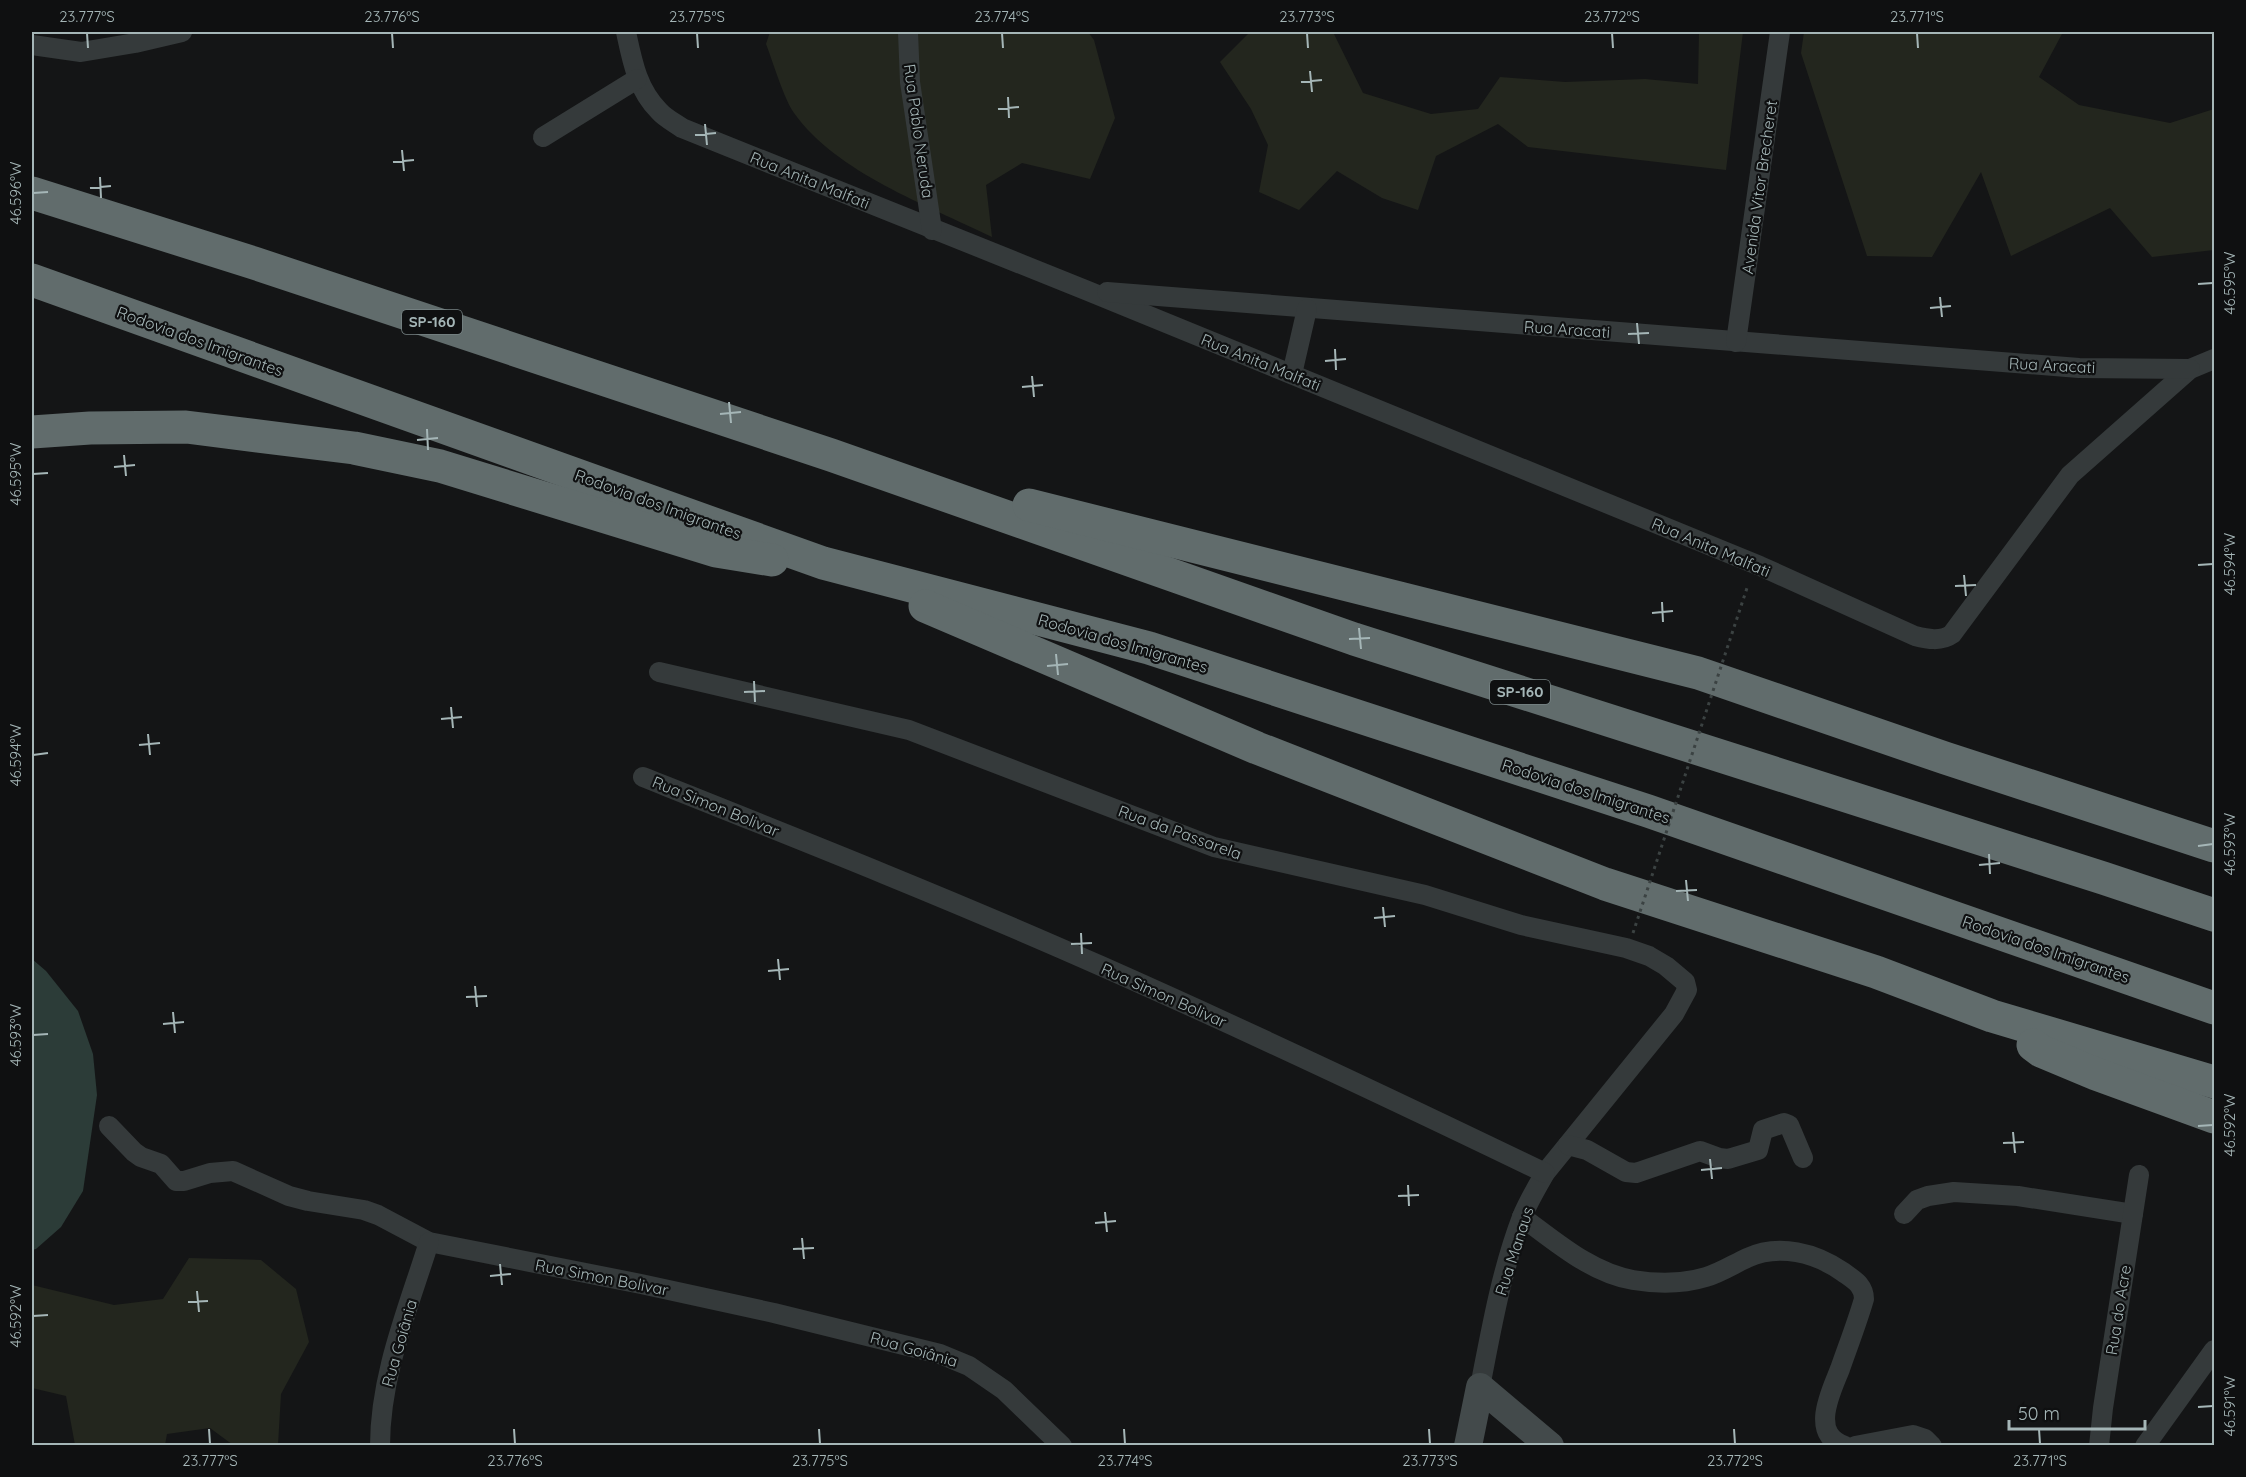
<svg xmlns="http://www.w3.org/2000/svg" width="2246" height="1477" font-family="Quicksand,sans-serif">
  <rect width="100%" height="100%" fill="#141516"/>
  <g fill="#23261e">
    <path d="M 770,32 L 1088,32 L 1094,40 L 1115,118 L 1090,179 L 1022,163 L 986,185 L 992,237 C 927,205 837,173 794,113 C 784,99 773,62 766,44 Z"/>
    <path d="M 1250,32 L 1333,32 L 1363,93 L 1431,114 L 1478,109 L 1500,77 L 1565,82 L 1645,79 L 1698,84 L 1699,32 L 1743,32 L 1726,170 L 1528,147 L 1498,124 L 1436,156 L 1418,210 L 1382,198 L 1337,171 L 1299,210 L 1259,192 L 1268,145 L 1251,109 L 1220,62 Z"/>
    <path d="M 1804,32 L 2063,32 L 2039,77 L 2079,105 L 2170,123 L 2214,109 L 2214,250 L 2152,257 L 2110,208 L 2011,256 L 1981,172 L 1932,257 L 1867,256 L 1801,53 Z"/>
    <path d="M 189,1258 L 261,1260 L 296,1289 L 309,1342 L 281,1394 L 278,1445 L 233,1445 L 210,1428 L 167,1434 L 165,1445 L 75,1445 L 66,1396 L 32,1388 L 32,1285 L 114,1305 L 163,1299 Z"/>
  </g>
  <path fill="#2c3c38" d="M 32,959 L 46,971 L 78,1011 L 93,1054 L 97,1095 L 83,1191 L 61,1227 L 36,1249 L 32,1250 Z"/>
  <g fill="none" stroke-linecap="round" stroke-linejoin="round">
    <g stroke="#353a3b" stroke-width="20">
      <path d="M 626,32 C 632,60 637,89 659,111 C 665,118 675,123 682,128 L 1088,291 L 1760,566 L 1915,636 C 1927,639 1941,642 1952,634 L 2070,475 L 2190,369 L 2214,359"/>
      <path d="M 908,32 L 910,82 L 932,230"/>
      <path d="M 32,45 L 81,52 L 135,43 L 182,32"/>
      <path d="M 543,137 L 637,79"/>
      <path d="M 1107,292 L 2079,368 L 2190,369"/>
      <path d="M 1736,342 L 1780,32"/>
      <path d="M 1292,374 L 1307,309"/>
      <path d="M 659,672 L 909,730 L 1214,847 L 1425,895 L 1521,925 L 1626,948 L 1649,956 L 1666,966 L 1685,982 L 1687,990 L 1674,1014 L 1545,1173 C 1537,1187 1528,1202 1522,1217 C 1501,1272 1491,1331 1480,1387"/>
      <path d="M 643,777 C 796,838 950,899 1101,966 C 1250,1032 1398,1102 1545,1173"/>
      <path d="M 109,1126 L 134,1152 L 141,1157 L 161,1164 L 176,1181 L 184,1181 L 210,1173 L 233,1171 L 289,1196 L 308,1201 L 364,1210 L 378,1215 L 429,1242 L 641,1284 L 774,1313 L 940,1354 L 969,1366 L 1004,1390 L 1062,1446"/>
      <path d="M 1568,1145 L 1587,1150 L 1626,1172 L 1636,1173 L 1700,1151 L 1719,1158 L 1728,1159 L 1758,1150 L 1763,1130 L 1784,1123 L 1789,1125 L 1803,1158"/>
      <path d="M 1904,1214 L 1917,1200 L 1928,1196 L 1954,1192 L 2018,1196 L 2133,1214"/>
      <path d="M 1522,1217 C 1555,1241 1591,1273 1633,1280 C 1657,1284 1683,1284 1706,1277 C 1720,1273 1734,1264 1747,1258 C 1779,1243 1816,1253 1843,1272 C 1854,1280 1864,1285 1864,1299 C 1857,1323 1848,1346 1840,1369 C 1831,1392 1809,1434 1845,1446"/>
      <path d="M 380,1446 C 380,1375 408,1309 429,1242"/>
      <path d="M 1855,1446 L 1913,1435 L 1925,1439 L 1932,1446"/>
      <path d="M 2099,1446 L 2103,1408 L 2139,1175"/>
      <path d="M 2145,1446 L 2214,1350"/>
    </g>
    <path stroke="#434a4b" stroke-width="28" d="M 1468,1446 L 1480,1387 L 1550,1446"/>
    <g stroke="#616c6c" stroke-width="33">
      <path d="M 32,193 L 254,263 L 831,455 L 1354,639 L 2103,878 L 2214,915"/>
      <path d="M 32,280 L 823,563 L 1149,648 L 1648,811 L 2214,1008"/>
      <path d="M 32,432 L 90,428 L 186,427 L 354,448 L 440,466 L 716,551 L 772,560"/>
      <path d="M 1029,505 L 1698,673 L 1945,758 L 2214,846"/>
      <path d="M 925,606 L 1257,748 L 1605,884 L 1876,972 L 1992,1016 L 2214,1082"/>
      <path d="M 2033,1045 L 2041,1051 L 2096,1074 L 2214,1117"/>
    </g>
    <path stroke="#3b4242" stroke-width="3" stroke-dasharray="3 4.5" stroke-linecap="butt" d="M 1633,933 L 1748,585"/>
  </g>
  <path fill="none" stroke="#a5b6b7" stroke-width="2" d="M 87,33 L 88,48M 392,33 L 393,48M 697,33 L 698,48M 1002,33 L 1003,48M 1307,33 L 1308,48M 1612,33 L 1613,48M 1917,33 L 1918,48M 1310,71 L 1312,92M 1301,82 L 1322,80M 1008,97 L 1009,118M 998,109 L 1019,107M 705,124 L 707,145M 695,135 L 716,133M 402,150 L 404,171M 393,162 L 414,160M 100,177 L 101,198M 90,188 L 111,186M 33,193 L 48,192M 2198,284 L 2213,283M 1940,297 L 1942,317M 1930,308 L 1951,306M 1637,323 L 1639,344M 1628,334 L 1649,333M 1335,349 L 1336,370M 1325,361 L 1346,359M 1032,376 L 1034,397M 1022,387 L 1043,385M 729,402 L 731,423M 720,414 L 741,412M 427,429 L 428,450M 417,440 L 438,438M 124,455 L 126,476M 114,467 L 135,465M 33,474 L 48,473M 2198,565 L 2213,564M 1964,575 L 1966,596M 1955,586 L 1976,585M 1662,602 L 1663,622M 1652,613 L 1673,611M 1359,628 L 1361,649M 1349,639 L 1370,638M 1056,654 L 1058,675M 1047,666 L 1068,664M 754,681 L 755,702M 744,692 L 765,691M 451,707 L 453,728M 441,719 L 462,717M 148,734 L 150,755M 139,745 L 160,743M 33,755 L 48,753M 2198,846 L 2213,844M 1989,854 L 1990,874M 1979,865 L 2000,863M 1686,880 L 1688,901M 1676,891 L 1697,890M 1383,907 L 1385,927M 1374,918 L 1395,916M 1081,933 L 1082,954M 1071,944 L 1092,943M 778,959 L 780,980M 768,971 L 789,969M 475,986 L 477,1007M 466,997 L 487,996M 173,1012 L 175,1033M 163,1024 L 184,1022M 33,1035 L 48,1034M 2198,1126 L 2213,1125M 2013,1132 L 2015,1153M 2003,1143 L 2024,1142M 1710,1159 L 1712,1179M 1701,1170 L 1722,1168M 1408,1185 L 1409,1206M 1398,1196 L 1419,1195M 1105,1212 L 1107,1232M 1095,1223 L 1116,1221M 802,1238 L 804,1259M 793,1249 L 814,1248M 500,1264 L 502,1285M 490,1276 L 511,1274M 197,1291 L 199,1312M 188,1302 L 208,1301M 33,1316 L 48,1315M 2198,1407 L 2213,1406M 209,1429 L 210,1444M 514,1429 L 515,1444M 819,1429 L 820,1444M 1124,1429 L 1125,1444M 1429,1429 L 1430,1444M 1734,1429 L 1735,1444M 2039,1429 L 2040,1444"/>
  <g text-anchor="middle" stroke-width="4.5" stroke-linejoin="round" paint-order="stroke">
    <g fill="#0f1011" stroke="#788485" stroke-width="1.5">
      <rect x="402" y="310" width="60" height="24" rx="4.5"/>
      <rect x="1490" y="680" width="60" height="24" rx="4.5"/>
    </g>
    <g font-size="15" font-weight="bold" fill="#a5b6b7">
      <text x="432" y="327">SP-160</text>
      <text x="1520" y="697">SP-160</text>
    </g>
    <g font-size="16" fill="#a5b6b7" stroke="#0f1011">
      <text transform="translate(919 131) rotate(82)" y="6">Rua Pablo Neruda</text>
      <text transform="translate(810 180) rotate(22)" y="6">Rua Anita Malfati</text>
      <text transform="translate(1759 187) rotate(-82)" y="6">Avenida Vitor Brecheret</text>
      <text transform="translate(1567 329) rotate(4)" y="6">Rua Aracati</text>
      <text transform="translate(200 341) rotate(20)" y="6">Rodovia dos Imigrantes</text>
      <text transform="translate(1261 362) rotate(22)" y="6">Rua Anita Malfati</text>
      <text transform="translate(2052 365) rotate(3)" y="6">Rua Aracati</text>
      <text transform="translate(658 504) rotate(20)" y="6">Rodovia dos Imigrantes</text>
      <text transform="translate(1711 547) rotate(23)" y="6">Rua Anita Malfati</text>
      <text transform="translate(1123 643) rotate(16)" y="6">Rodovia dos Imigrantes</text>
      <text transform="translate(1586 791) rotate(18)" y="6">Rodovia dos Imigrantes</text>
      <text transform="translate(716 806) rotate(22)" y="6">Rua Simon Bolivar</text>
      <text transform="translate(1180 832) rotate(20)" y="6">Rua da Passarela</text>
      <text transform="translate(2046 949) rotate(19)" y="6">Rodovia dos Imigrantes</text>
      <text transform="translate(1164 995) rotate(24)" y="6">Rua Simon Bolivar</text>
      <text transform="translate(1514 1251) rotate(-72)" y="6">Rua Manaus</text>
      <text transform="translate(602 1277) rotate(11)" y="6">Rua Simon Bolivar</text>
      <text transform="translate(2118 1310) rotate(-81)" y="6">Rua do Acre</text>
      <text transform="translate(399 1343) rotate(-74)" y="6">Rua Goiânia</text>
      <text transform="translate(914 1349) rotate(16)" y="6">Rua Goiânia</text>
    </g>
  </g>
  <rect width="2246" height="1477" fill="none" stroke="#0f1011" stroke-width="66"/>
  <path d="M2009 1420v9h136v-9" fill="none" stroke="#a5b6b7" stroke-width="3"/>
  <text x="2018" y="1420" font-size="18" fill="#a5b6b7" stroke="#0f1011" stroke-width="4.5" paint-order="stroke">50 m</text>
  <rect x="33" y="33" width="2180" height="1411" fill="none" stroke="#a5b6b7" stroke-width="2"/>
  <g font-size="15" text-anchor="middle" fill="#a5b6b7">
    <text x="87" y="22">23.777°S</text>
    <text x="392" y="22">23.776°S</text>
    <text x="697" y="22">23.775°S</text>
    <text x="1002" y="22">23.774°S</text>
    <text x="1307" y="22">23.773°S</text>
    <text x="1612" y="22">23.772°S</text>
    <text x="1917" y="22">23.771°S</text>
    <text transform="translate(16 193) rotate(-90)" y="5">46.596°W</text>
    <text transform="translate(2230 283) rotate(-90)" y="5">46.595°W</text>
    <text transform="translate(16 474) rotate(-90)" y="5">46.595°W</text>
    <text transform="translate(2230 564) rotate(-90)" y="5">46.594°W</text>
    <text transform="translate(16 755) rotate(-90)" y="5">46.594°W</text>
    <text transform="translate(2230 844) rotate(-90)" y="5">46.593°W</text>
    <text transform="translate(16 1035) rotate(-90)" y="5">46.593°W</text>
    <text transform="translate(2230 1125) rotate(-90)" y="5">46.592°W</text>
    <text transform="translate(16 1316) rotate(-90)" y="5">46.592°W</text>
    <text transform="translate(2230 1406) rotate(-90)" y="5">46.591°W</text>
    <text x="210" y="1466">23.777°S</text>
    <text x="515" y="1466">23.776°S</text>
    <text x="820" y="1466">23.775°S</text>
    <text x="1125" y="1466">23.774°S</text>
    <text x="1430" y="1466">23.773°S</text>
    <text x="1735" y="1466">23.772°S</text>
    <text x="2040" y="1466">23.771°S</text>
  </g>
</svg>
